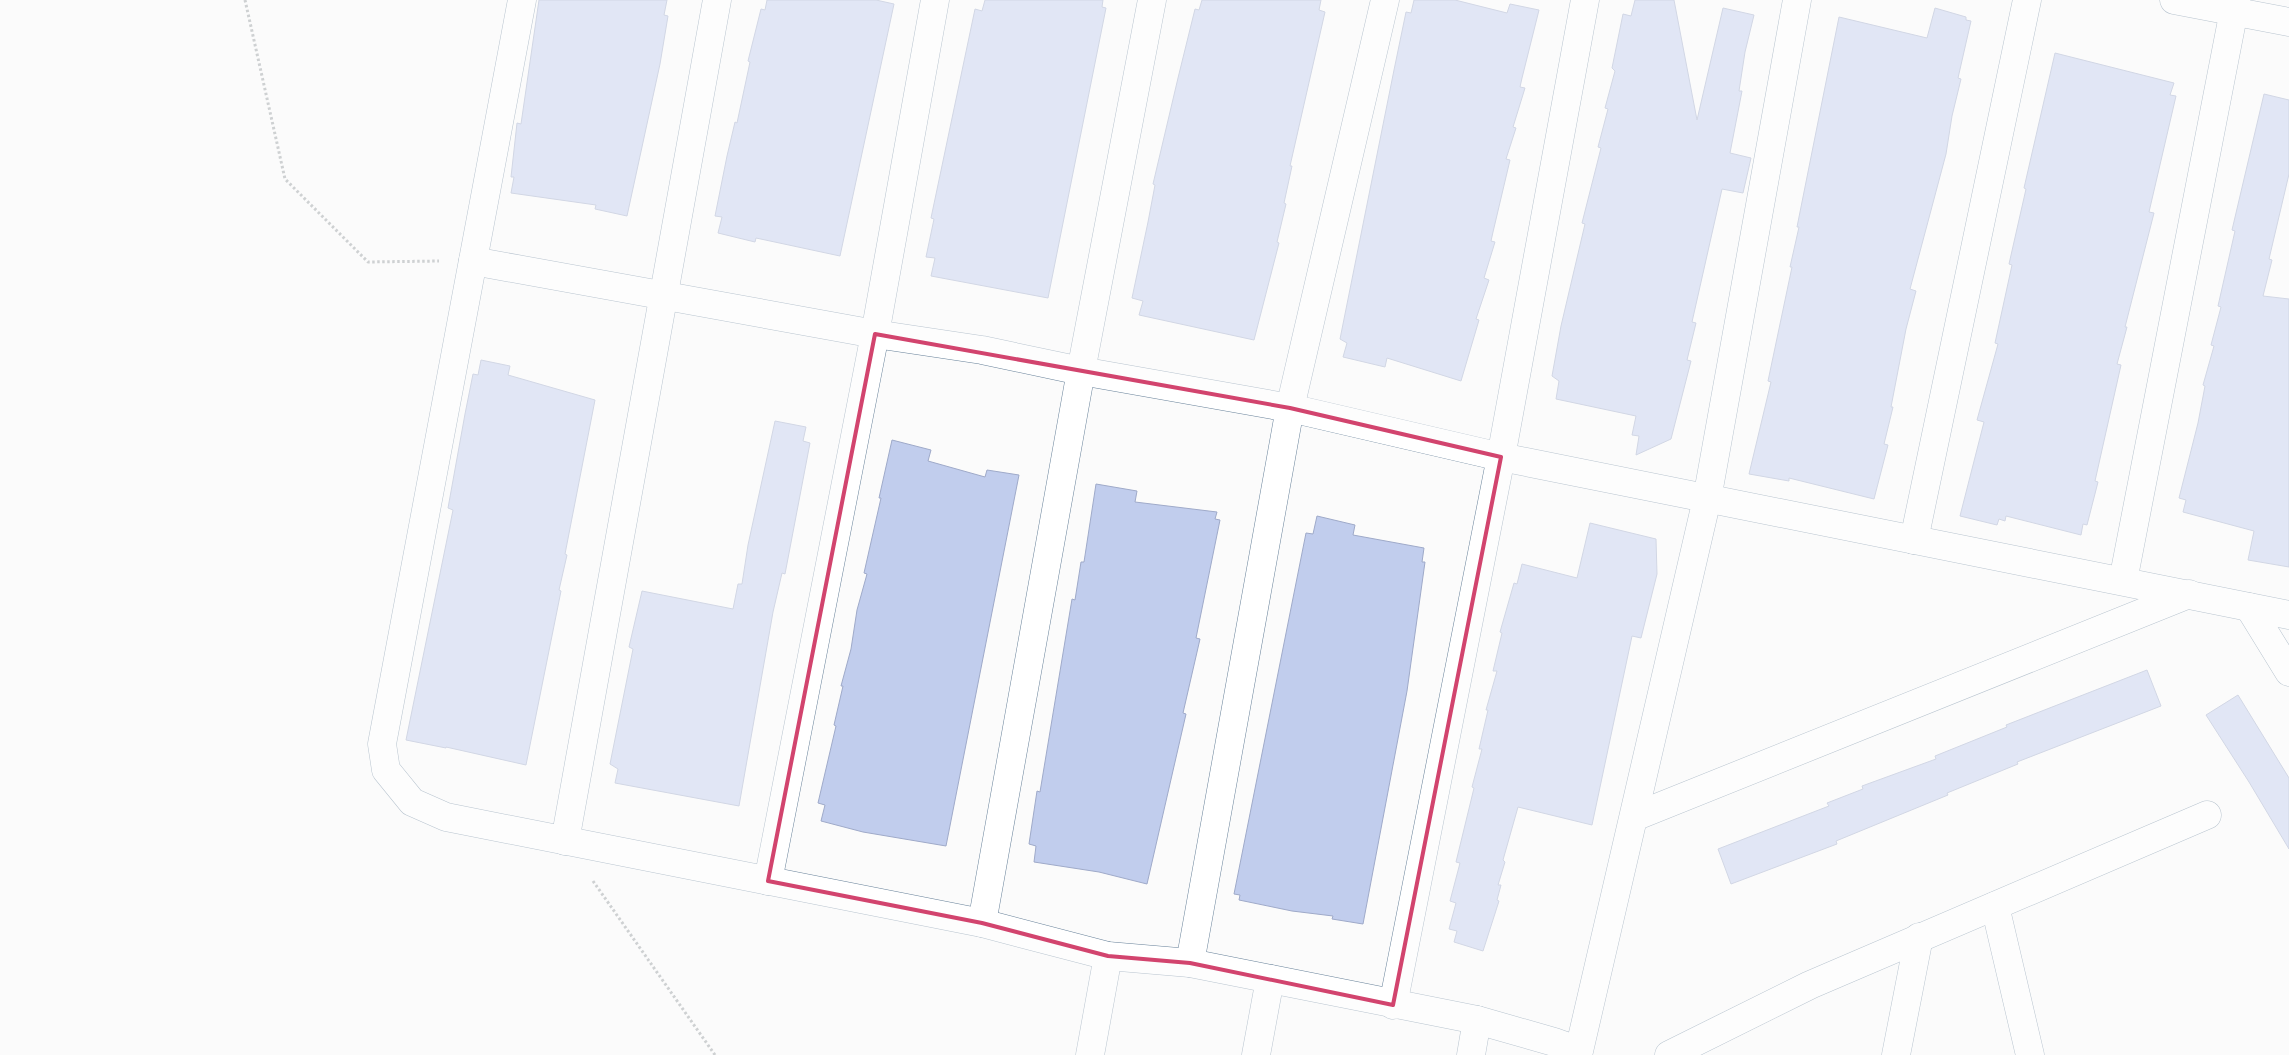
<svg xmlns="http://www.w3.org/2000/svg" width="2289" height="1055" font-family="Montserrat,sans-serif">
  <rect width="100%" height="100%" fill="#fbfbfb"/>
  <g fill="#c1cded" stroke="#9faac9">
    <path d="M 539,0 L 667,0 L 664,15 L 668,16 L 660,64 L 627,216 L 595,209 L 596,205 L 511,193 L 514,177 L 511,177 L 517,123 L 521,124 Z"/>
    <path d="M 767,0 L 876,0 L 894,4 L 840,256 L 756,238 L 755,242 L 718,233 L 722,217 L 715,216 L 727,156 L 735,122 L 737,123 L 750,62 L 748,61 L 761,9 L 765,10 Z"/>
    <path d="M 985,0 L 1103,0 L 1102,7 L 1106,8 L 1048,298 L 931,276 L 935,258 L 926,257 L 934,219 L 931,218 L 975,9 L 982,11 Z"/>
    <path d="M 1202,0 L 1321,0 L 1319,10 L 1325,12 L 1290,166 L 1292,166 L 1284,203 L 1286,204 L 1277,242 L 1279,243 L 1254,340 L 1139,315 L 1143,301 L 1132,298 L 1148,222 L 1155,185 L 1153,184 L 1178,78 L 1195,9 L 1199,10 Z"/>
    <path d="M 1414,0 L 1455,0 L 1507,13 L 1510,4 L 1539,10 L 1522,78 L 1520,87 L 1525,88 L 1513,127 L 1516,128 L 1506,159 L 1510,160 L 1493,232 L 1491,241 L 1495,242 L 1484,278 L 1489,280 L 1476,319 L 1479,320 L 1461,381 L 1387,358 L 1385,367 L 1343,357 L 1347,343 L 1340,339 L 1394,70 L 1406,12 L 1411,13 Z"/>
    <path d="M 1635,0 L 1674,0 L 1697,120 L 1723,8 L 1754,15 L 1745,52 L 1739,91 L 1742,91 L 1730,153 L 1751,158 L 1743,193 L 1722,189 L 1692,322 L 1696,323 L 1687,360 L 1691,361 L 1671,439 L 1636,455 L 1639,436 L 1632,435 L 1636,416 L 1556,399 L 1559,381 L 1552,376 L 1561,326 L 1585,224 L 1582,223 L 1601,148 L 1598,147 L 1608,109 L 1605,108 L 1615,71 L 1612,68 L 1623,14 L 1631,16 Z"/>
    <path d="M 1935,8 L 1966,17 L 1966,20 L 1971,21 L 1958,78 L 1961,79 L 1952,116 L 1946,154 L 1910,289 L 1916,291 L 1906,329 L 1891,407 L 1893,407 L 1884,444 L 1888,445 L 1874,499 L 1789,478 L 1789,481 L 1749,474 L 1771,382 L 1768,381 L 1792,267 L 1790,267 L 1799,227 L 1797,227 L 1839,17 L 1927,38 Z"/>
    <path d="M 2055,53 L 2174,83 L 2170,95 L 2176,96 L 2149,212 L 2154,213 L 2125,327 L 2127,327 L 2117,364 L 2121,365 L 2095,481 L 2098,482 L 2087,525 L 2083,524 L 2081,535 L 2006,516 L 2005,521 L 1999,519 L 1997,525 L 1960,516 L 1984,422 L 1977,420 L 1998,344 L 1995,343 L 2012,265 L 2009,264 L 2026,189 L 2024,188 Z"/>
    <path d="M 2264,94 L 2289,100 L 2289,174 L 2269,259 L 2272,260 L 2263,296 L 2289,299 L 2289,567 L 2248,560 L 2254,531 L 2183,512 L 2186,500 L 2179,498 L 2198,423 L 2205,386 L 2203,385 L 2214,346 L 2211,345 L 2221,307 L 2218,306 L 2235,231 L 2232,230 Z"/>
    <path d="M 481,360 L 510,366 L 508,375 L 595,400 L 565,554 L 567,555 L 559,590 L 561,591 L 526,765 L 446,747 L 446,748 L 406,740 L 453,510 L 448,508 L 465,414 L 473,374 L 478,375 Z"/>
    <path d="M 775,421 L 806,427 L 803,441 L 810,443 L 785,574 L 782,573 L 773,612 L 739,806 L 615,783 L 618,769 L 610,764 L 633,649 L 629,647 L 642,591 L 733,609 L 738,584 L 742,584 L 748,545 Z"/>
    <path d="M 892,440 L 931,450 L 928,461 L 985,477 L 987,470 L 1019,475 L 946,846 L 863,832 L 821,821 L 825,805 L 818,803 L 836,726 L 834,725 L 843,686 L 841,686 L 851,649 L 857,610 L 867,574 L 864,573 L 881,498 L 879,498 Z"/>
    <path d="M 1096,484 L 1137,491 L 1135,502 L 1217,512 L 1215,519 L 1220,520 L 1196,638 L 1200,639 L 1183,713 L 1186,714 L 1147,884 L 1099,872 L 1034,862 L 1036,846 L 1029,844 L 1037,791 L 1040,792 L 1072,599 L 1075,600 L 1081,562 L 1084,562 Z"/>
    <path d="M 1317,516 L 1355,525 L 1353,535 L 1424,548 L 1422,562 L 1425,562 L 1407,691 L 1363,924 L 1332,919 L 1333,916 L 1292,911 L 1239,900 L 1240,895 L 1234,894 L 1306,533 L 1313,534 Z"/>
    <path d="M 1590,523 L 1656,539 L 1657,574 L 1641,638 L 1632,636 L 1592,825 L 1518,807 L 1503,860 L 1505,862 L 1498,885 L 1501,885 L 1497,900 L 1499,901 L 1483,951 L 1454,942 L 1457,931 L 1449,929 L 1456,903 L 1450,901 L 1460,863 L 1456,862 L 1474,788 L 1472,787 L 1482,749 L 1479,749 L 1488,710 L 1486,710 L 1497,671 L 1493,671 L 1502,633 L 1500,632 L 1514,583 L 1517,584 L 1522,564 L 1577,578 Z"/>
    <path d="M 2147,670 L 2161,706 L 2017,762 L 2018,764 L 1947,793 L 1948,795 L 1836,841 L 1837,844 L 1731,884 L 1718,849 L 1829,806 L 1827,803 L 1863,789 L 1862,786 L 1936,759 L 1935,756 L 2007,727 L 2006,725 Z"/>
    <path d="M 2238,695 L 2289,778 L 2289,849 L 2249,782 L 2206,715 Z"/>
  </g>
  <g fill="none" stroke-linecap="round" stroke-linejoin="round">
    <g stroke="#68829a" stroke-width="29">
      <g id="minor">
        <path d="M 522,0 L 382,744 L 386,770 L 412,802 L 446,817 L 982,923 L 1108,956 L 1190,963 L 1477,1020 L 1554,1042 L 1579,1051 L 1707,499 L 1797,0"/>
        <path d="M 2174,0 L 2289,22"/>
        <path d="M 473,261 L 875,334 L 982,350 L 1081,371 L 1290,408 L 1501,457 L 2289,615"/>
        <path d="M 1914,540 L 2027,0"/>
        <path d="M 2123,581 L 2236,0"/>
        <path d="M 2249,607 L 2289,672"/>
        <path d="M 1634,817 L 2189,594"/>
        <path d="M 565,841 L 717,0"/>
        <path d="M 768,881 L 875,334 L 935,0"/>
        <path d="M 1995,906 L 2030,1055"/>
        <path d="M 982,923 L 1081,371 L 1152,0"/>
        <path d="M 1190,963 L 1290,408 L 1385,0"/>
        <path d="M 1393,1005 L 1501,457 L 1585,0"/>
        <path d="M 1090,1055 L 1108,956"/>
        <path d="M 1256,1055 L 1270,979"/>
        <path d="M 1471,1055 L 1477,1020"/>
        <path d="M 1669,1055 L 1810,985 L 2207,815"/>
        <path d="M 1896,1055 L 1919,937"/>
      </g>
    </g>
    <g stroke="#989da1" stroke-width="3" stroke-dasharray="2.5 2.5" stroke-linecap="butt">
      <path d="M 245,0 L 285,179 L 368,262 L 439,261"/>
      <path d="M 593,881 L 715,1055"/>
    </g>
    <use href="#minor" stroke="#fff" stroke-width="28"/>
  </g>
  <path d="M0 0H2289V1055H0ZM 875,334 L 1290,408 L 1501,457 L 1393,1005 L 1190,963 L 1108,956 L 982,923 L 768,881 Z" fill="#fbfbfb" fill-opacity=".55" fill-rule="evenodd"/>
  <path fill="none" stroke="#d2446e" stroke-width="4" stroke-linejoin="round" d="M 875,334 L 1290,408 L 1501,457 L 1393,1005 L 1190,963 L 1108,956 L 982,923 L 768,881 Z"/>
</svg>
